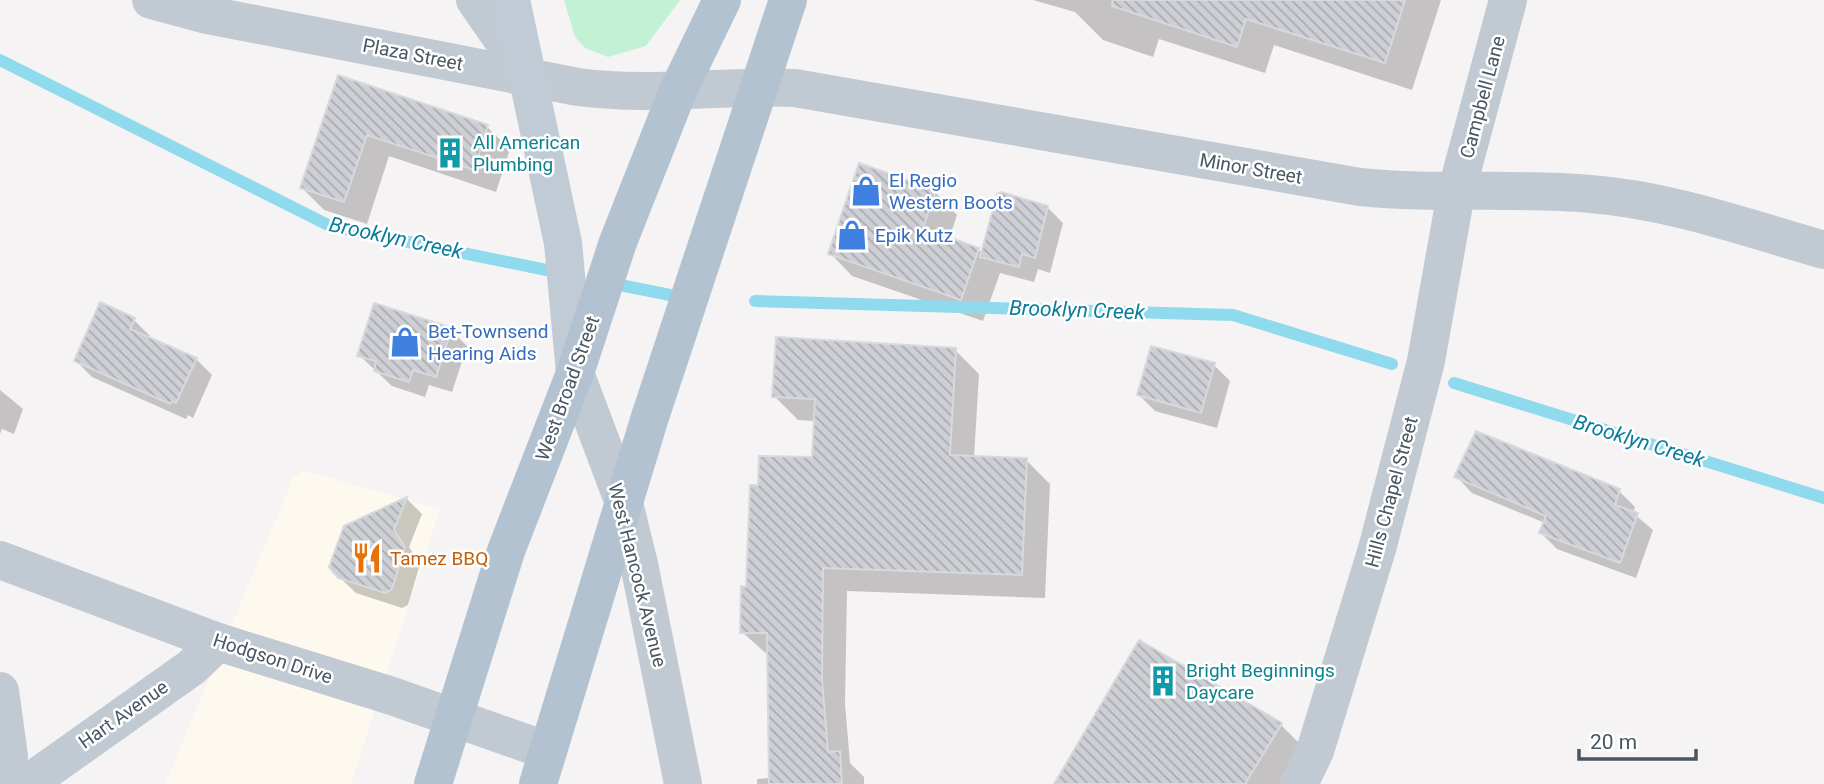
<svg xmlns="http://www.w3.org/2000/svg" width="1824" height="784" font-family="Roboto,sans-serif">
  <defs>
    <pattern id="building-back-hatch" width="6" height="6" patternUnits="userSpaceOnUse" patternTransform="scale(1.75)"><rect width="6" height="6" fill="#cdcfd5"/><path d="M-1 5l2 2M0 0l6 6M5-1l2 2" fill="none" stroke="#a8abb0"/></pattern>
  </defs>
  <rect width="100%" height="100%" fill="#f5f3f3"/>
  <path fill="#fdf9ef" d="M 305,471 L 440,509 L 351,784 L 165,784 L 294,476 Z"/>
  <path fill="#c3f1d5" d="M 564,0 L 680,0 L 646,46 L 608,57 L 585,48 L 575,37 Z"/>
  <g fill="#0003">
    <path d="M 1033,0 L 1441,0 L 1412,90 L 1274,45 L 1265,73 L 1159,39 L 1153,57 L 1103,40 L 1075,12 Z"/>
    <path d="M 339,77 L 487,127 L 510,149 L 496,192 L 389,156 L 367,224 L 324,210 L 302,188 Z"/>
    <path d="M 935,192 L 957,215 L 949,239 L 978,249 L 983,255 L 1047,207 L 1063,223 L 1050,273 L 1038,269 L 1034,282 L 1000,273 L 983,321 L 852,276 L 830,253 Z"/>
    <path d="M 134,320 L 150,336 L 149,339 L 196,359 L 212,375 L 193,418 L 188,415 L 186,419 L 92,377 L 76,361 Z"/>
    <path d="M 451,330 L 467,346 L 452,392 L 429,385 L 425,397 L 392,386 L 359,355 Z"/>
    <path d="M 955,350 L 979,374 L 974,458 L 1026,460 L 1050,484 L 1045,598 L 847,591 L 845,704 L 850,763 L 864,777 L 864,784 L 757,784 L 757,779 L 769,778 L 769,656 L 742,632 L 760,487 L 813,459 L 815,421 L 798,420 L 774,396 Z"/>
    <path d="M 1214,365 L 1230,381 L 1217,428 L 1155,411 L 1139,395 Z"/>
    <path d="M 0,390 L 23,409 L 14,434 L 2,429 L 0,434 Z"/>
    <path d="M 1457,477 L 1619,491 L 1635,507 L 1633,513 L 1653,530 L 1636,578 L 1557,549 L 1541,533 L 1545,523 L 1472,493 Z"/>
    <path d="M 407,499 L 422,514 L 409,547 L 420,564 L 408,605 L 402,608 L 356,593 L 339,577 L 345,528 Z"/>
    <path d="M 1280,724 L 1308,752 L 1289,784 L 1056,784 Z"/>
  </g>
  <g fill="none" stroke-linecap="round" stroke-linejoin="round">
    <g stroke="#90daee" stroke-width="12">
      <path d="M 0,60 L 330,226 L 561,273"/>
      <path d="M 610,283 L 685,298"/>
      <path d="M 755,301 L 1233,315 L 1392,364"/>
      <path d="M 1454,383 L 1824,498"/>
    </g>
  </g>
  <g fill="url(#building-back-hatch)" stroke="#d7d9de" stroke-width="2">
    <path d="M 1113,0 L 1405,0 L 1385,63 L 1246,19 L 1237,47 L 1112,6 Z"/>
    <path d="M 338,75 L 488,125 L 474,170 L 367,135 L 344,202 L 300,188 Z"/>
    <path d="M 859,163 L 936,190 L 923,228 L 979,248 L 961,300 L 828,254 Z"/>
    <path d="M 1001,192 L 1048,206 L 1035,258 L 1022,254 L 1019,267 L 980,257 L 997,194 Z"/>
    <path d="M 100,302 L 135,318 L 130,329 L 197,358 L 176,403 L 172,401 L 170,404 L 74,361 Z"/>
    <path d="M 374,303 L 452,328 L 436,377 L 413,370 L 409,382 L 374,371 L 376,361 L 357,356 Z"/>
    <path d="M 776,337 L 956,348 L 950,455 L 1027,458 L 1022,575 L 823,568 L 822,679 L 828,752 L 840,751 L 842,784 L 769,784 L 767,633 L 740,633 L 741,586 L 746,587 L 750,485 L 758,485 L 759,456 L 812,457 L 815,399 L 772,397 Z"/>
    <path d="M 1151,346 L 1215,363 L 1201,413 L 1137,395 Z"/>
    <path d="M 1476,431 L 1620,489 L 1615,505 L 1638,513 L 1620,563 L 1539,533 L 1546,516 L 1454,477 Z"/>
    <path d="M 407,497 L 394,530 L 405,547 L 392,589 L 385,593 L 338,578 L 329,567 L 344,526 Z"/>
    <path d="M 1139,640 L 1282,723 L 1245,784 L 1054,784 Z"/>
  </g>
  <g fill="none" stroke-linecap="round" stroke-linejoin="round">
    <g stroke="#c1cad2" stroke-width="38">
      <path d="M 151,0 L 203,14 L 578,87 C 653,97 720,85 795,88 L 1360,187 C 1437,195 1513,187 1590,194 C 1670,200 1747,228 1824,250"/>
      <path d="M 475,0 L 527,75"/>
      <path d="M 575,373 L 624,503 L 639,564 L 683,784"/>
      <path d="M 0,560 L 218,642 L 392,696 L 548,751"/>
      <path d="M 0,691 L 9,756 L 6,784"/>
      <path d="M 27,784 L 192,667 L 218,642"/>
      <path d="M 1299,784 L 1315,751 L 1377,549 L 1426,361 L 1456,193 L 1508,0"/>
    </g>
    <path stroke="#c1cbd6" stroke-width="38" d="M 511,0 L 563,243 L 575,373"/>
    <g stroke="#b3c2d1" stroke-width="38">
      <path d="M 433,784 L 506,551 L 575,373 L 618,242 L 677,93 L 722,0"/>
      <path d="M 538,784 L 650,417 L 788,0"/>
    </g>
  </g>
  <defs>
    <g id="building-bare" transform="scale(2.415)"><path d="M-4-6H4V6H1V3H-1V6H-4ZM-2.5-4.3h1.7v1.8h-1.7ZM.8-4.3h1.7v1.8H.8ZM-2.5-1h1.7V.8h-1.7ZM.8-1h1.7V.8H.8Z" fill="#0f9aa8" stroke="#fff" stroke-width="2.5" paint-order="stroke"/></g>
    <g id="shop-bare" transform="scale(2.415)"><path d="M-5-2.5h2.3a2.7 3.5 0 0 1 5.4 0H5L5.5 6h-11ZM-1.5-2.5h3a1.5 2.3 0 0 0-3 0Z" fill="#3f7fe0" stroke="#fff" stroke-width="2.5" paint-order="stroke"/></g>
    <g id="restaurant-bare" transform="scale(2.415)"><path d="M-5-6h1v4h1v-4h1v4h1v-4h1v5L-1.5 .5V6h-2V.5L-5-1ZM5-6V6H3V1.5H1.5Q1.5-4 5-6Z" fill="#e8710a" stroke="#fff" stroke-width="2.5" paint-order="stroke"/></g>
  </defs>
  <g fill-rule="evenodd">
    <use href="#building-bare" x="450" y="153"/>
    <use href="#shop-bare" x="866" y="191"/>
    <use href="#shop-bare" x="852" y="235"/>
    <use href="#shop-bare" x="405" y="342"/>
    <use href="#restaurant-bare" x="367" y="558"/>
    <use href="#building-bare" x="1163" y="681"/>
  </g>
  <g text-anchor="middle" stroke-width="5" stroke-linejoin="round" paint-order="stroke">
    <g font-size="19" fill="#4a5661" stroke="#fff">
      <text transform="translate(413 54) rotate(11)" y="7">Plaza Street</text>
      <text transform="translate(1482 97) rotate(-75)" y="7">Campbell Lane</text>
      <text transform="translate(1251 168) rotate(10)" y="7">Minor Street</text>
      <text transform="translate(567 388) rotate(-70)" y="7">West Broad Street</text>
      <text transform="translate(1391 492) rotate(-75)" y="7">Hills Chapel Street</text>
      <text transform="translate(638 575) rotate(76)" y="7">West Hancock Avenue</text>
      <text transform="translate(273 658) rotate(18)" y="7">Hodgson Drive</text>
      <text transform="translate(123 714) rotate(-35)" y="7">Hart Avenue</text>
    </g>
    <g font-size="19" fill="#0d838f" stroke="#fff" text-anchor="start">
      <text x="473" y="149">All American<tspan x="473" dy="22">Plumbing</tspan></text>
      <text x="1186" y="677">Bright Beginnings<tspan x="1186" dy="22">Daycare</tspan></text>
    </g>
    <g font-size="19" fill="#366cbe" stroke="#fff" text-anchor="start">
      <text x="889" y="187">El Regio<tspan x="889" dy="22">Western Boots</tspan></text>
      <text x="875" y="242">Epik Kutz</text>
      <text x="428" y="338">Bet-Townsend<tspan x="428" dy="22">Hearing Aids</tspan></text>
    </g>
    <g font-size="19" fill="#c56008" stroke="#fff" text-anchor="start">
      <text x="390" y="565">Tamez BBQ</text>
    </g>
    <g font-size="21" font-style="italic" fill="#0c7c9b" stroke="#fff">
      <text transform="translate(396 238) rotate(12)" y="7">Brooklyn Creek</text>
      <text transform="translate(1077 310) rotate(2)" y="7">Brooklyn Creek</text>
      <text transform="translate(1639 441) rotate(17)" y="7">Brooklyn Creek</text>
    </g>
  </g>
  <path d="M1579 749v10h117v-10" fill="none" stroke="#4a5661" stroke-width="3.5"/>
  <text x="1590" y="749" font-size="21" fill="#4a5661" stroke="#ffffff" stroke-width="5" paint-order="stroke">20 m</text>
</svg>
